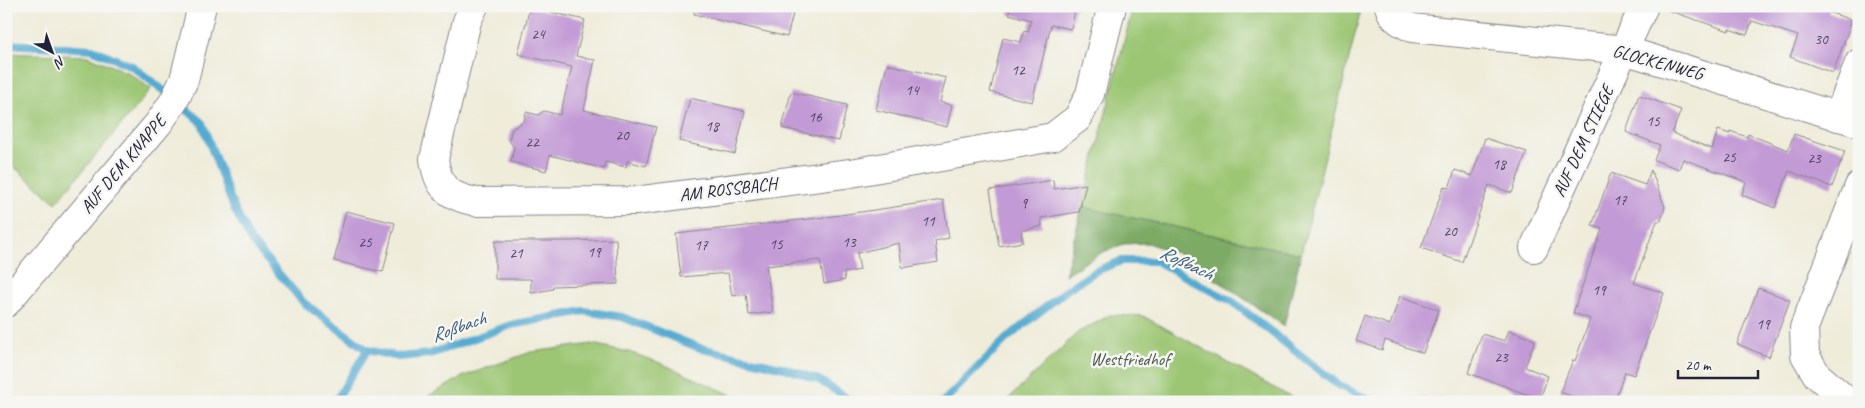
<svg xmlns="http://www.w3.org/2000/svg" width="1865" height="408" font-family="Caveat,sans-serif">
  <rect width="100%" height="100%" fill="#f6f6f2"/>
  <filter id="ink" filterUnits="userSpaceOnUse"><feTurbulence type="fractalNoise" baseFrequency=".02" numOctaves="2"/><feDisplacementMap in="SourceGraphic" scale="10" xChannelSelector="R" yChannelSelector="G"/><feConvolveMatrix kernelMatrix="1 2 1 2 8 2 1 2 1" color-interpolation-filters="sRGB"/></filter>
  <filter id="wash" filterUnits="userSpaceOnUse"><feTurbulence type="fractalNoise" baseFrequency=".0096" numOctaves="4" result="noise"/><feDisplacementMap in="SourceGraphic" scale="20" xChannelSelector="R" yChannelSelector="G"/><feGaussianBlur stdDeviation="1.12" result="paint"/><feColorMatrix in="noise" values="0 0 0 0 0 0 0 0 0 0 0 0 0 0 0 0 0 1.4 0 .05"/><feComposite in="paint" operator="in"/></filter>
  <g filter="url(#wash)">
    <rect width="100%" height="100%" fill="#efecda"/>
    <g fill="#9cc673" stroke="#5f7457">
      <path d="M 1133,6 L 1362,6 L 1301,254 L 1082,207 Z"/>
      <path d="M 6,53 L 88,56 L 129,73 L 151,89 L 56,203 L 6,160 Z"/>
      <path d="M 1110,315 L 1143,316 L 1300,402 L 1005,402 L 1077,333 Z"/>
      <path d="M 592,344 L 629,352 L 663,364 L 747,402 L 418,402 L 464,376 L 531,352 Z"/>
    </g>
    <path fill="#7dab65" stroke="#506650" d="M 1082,207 L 1301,254 L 1284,326 L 1177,253 L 1147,243 L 1123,244 L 1101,253 L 1065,275 Z"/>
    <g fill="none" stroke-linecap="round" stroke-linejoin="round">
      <g stroke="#55aad1" stroke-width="8">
        <path d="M 6,44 L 92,49 L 132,66 L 164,91"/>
        <path d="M 185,108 L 202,123 L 234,208 L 251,241 L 304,303 L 367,350 L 399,357 L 430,354 L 511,325 L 584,311 L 622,317 L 700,348 L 785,368 L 819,380 L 853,402"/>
        <path d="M 335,402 L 367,350"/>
        <path d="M 943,402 L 1006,339 L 1068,289 L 1096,271 L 1121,261 L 1156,261 L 1233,302 L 1340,386 L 1374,402"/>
        <path d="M 1400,402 L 1440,402"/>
      </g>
    </g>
    <g id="blocks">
      <g fill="#c29ad5">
        <path d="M 695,6 L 795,6 L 787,37 L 694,14 Z"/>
        <path d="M 1010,6 L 1076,6 L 1071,29 L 1051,25 L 1032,102 L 990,92 L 1003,38 L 1021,42 L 1024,31 L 1028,32 L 1031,20 L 1009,14 Z"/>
        <path d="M 1667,6 L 1830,6 L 1828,12 L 1852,20 L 1833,73 L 1790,57 L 1798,36 L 1752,21 L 1747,35 L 1729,29 L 1729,31 L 1667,10 Z"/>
        <path d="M 530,7 L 585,20 L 576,56 L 595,60 L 584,110 L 656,127 L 646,166 L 627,161 L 626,167 L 605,162 L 604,169 L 550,155 L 546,171 L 511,162 L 514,148 L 509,140 L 512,129 L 524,121 L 526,112 L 538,115 L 544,111 L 560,115 L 572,67 L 518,54 Z"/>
        <path d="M 887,64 L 946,78 L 940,102 L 952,105 L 947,127 L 876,110 Z"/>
        <path d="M 791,92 L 847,105 L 839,141 L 782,128 Z"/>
        <path d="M 1639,95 L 1681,110 L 1672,133 L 1712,149 L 1718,130 L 1730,134 L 1730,131 L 1747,137 L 1748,134 L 1788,150 L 1794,134 L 1845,151 L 1832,187 L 1789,171 L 1775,208 L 1742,195 L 1746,182 L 1683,159 L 1679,169 L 1654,160 L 1660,145 L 1626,132 Z"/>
        <path d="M 690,98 L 745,111 L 735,154 L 679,141 Z"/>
        <path d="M 1485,138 L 1527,152 L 1512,193 L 1489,185 L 1462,262 L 1421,248 L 1444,186 L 1449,188 L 1455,170 L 1472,176 Z"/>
        <path d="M 1651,170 L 1665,207 L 1661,221 L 1657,221 L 1634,283 L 1664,293 L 1634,375 L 1625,372 L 1614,402 L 1588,402 L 1560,392 L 1573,360 L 1575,361 L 1590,319 L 1573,313 L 1602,229 L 1592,226 L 1611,173 L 1645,185 Z"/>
        <path d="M 1053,180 L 1054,189 L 1086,184 L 1079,212 L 1041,218 L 1042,226 L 1021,231 L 1023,242 L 999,246 L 990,190 Z"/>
        <path d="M 943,200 L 949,238 L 935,241 L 938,262 L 902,268 L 899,243 L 857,253 L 860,270 L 844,273 L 845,280 L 824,284 L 820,260 L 766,266 L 773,312 L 749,315 L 746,294 L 732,296 L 728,273 L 681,277 L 676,234 L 826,217 Z"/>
        <path d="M 346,211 L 395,223 L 383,272 L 334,261 Z"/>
        <path d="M 616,239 L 618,284 L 553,286 L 553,289 L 531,293 L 531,279 L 495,279 L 495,241 L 572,241 Z"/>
        <path d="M 1758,288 L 1790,300 L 1769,357 L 1737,344 Z"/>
        <path d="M 1400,296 L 1439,310 L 1423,353 L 1385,340 L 1382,350 L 1356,341 L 1365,316 L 1390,325 Z"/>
        <path d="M 1509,330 L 1535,340 L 1525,367 L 1548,376 L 1540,399 L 1468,373 L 1482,334 L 1505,341 Z"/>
      </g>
    </g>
  </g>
  <g filter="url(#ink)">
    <use href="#blocks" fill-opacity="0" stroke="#88878a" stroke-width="1"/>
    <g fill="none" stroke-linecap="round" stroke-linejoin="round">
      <g stroke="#88878a" stroke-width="30">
        <g id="minor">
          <path d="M 474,6 L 467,21 L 434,159 C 438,188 448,196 476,202 L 635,201 L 851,173 L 1053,137 L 1078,118 L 1090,94 L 1112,6"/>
          <path d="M 1389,6 C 1392,18 1401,23 1412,28 L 1624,50 L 1859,123"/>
          <path d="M 1838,117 L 1859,63"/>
          <path d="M 1534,248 L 1644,6"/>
          <path d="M 6,303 L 158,124 L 174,101 L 184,80 L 202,6"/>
          <path d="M 1848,402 L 1817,375 L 1805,355 L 1804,328 L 1859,186"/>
        </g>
      </g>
      <use href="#minor" stroke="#fff" stroke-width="28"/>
    </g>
  </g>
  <g text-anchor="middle" stroke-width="5" stroke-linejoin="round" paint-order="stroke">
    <g font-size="15" fill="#4a4062">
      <text x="538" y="39">24</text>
      <text x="1821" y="44">30</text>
      <text x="1018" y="75">12</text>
      <text x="912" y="95">14</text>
      <text x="815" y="122">16</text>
      <text x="1653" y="126">15</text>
      <text x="712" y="131">18</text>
      <text x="622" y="140">20</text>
      <text x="532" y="147">22</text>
      <text x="1729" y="162">25</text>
      <text x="1814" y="163">23</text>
      <text x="1499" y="169">18</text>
      <text x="1620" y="205">17</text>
      <text x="1024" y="208">9</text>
      <text x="928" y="226">11</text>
      <text x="1450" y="236">20</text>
      <text x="365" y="247">25</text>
      <text x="849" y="247">13</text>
      <text x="776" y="249">15</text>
      <text x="701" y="250">17</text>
      <text x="594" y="257">19</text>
      <text x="516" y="258">21</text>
      <text x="1599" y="295">19</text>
      <text x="1763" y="329">19</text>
      <text x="1501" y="362">23</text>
    </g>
    <g font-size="18" fill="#22223b" stroke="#f6f6f2">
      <text transform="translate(1658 62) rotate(15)" y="6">GLOCKENWEG</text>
      <text transform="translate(1583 141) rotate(-65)" y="6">AUF DEM STIEGE</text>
      <text transform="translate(123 164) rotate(-50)" y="6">AUF DEM KNAPPE</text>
      <text transform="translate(728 189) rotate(-7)" y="6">AM ROSSBACH</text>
    </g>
    <g font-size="18" fill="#4d5b4f" stroke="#f6f6f2">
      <text x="1130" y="365">Westfriedhof</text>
    </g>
    <g font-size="19" font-style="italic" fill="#365877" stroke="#f6f6f2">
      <text transform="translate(1187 262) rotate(25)" y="7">Roßbach</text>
      <text transform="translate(458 326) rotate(-20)" y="7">Roßbach</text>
    </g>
  </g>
  <rect width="1865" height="408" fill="none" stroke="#f6f6f2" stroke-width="25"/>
  <g transform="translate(52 52) rotate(139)" stroke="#f6f6f2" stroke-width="4" paint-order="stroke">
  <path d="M0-4L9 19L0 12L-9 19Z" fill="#22223b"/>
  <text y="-8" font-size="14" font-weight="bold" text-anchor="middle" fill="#22223b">N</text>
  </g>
  <path d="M1678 370v8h80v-8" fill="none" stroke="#22223b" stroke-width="2.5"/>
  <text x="1685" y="370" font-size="15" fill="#22223b" stroke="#f6f6f2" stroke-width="4" paint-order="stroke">20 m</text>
</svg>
